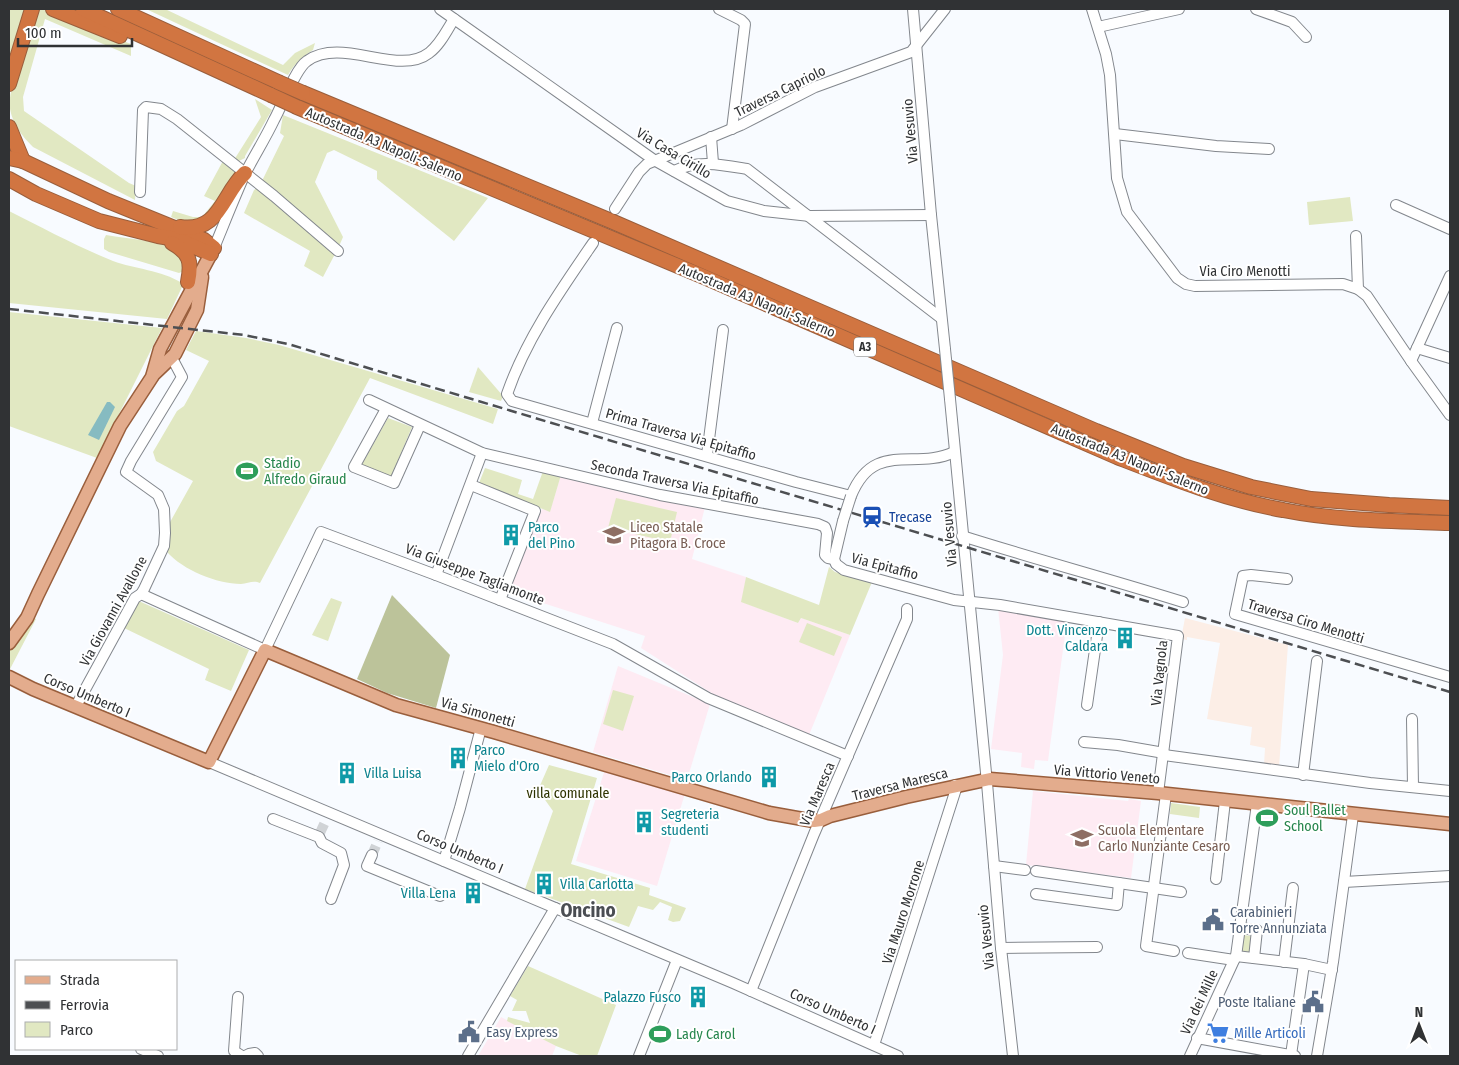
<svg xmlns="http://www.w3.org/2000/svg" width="1459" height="1065" font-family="'Fira Sans Condensed',sans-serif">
  <rect width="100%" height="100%" fill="#f8fbff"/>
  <path fill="#fceee6" d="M 1185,618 L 1288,645 L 1279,767 L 1264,765 L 1265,748 L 1250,745 L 1252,727 L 1207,719 L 1220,643 L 1187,637 L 1187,640 L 1181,639 Z"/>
  <g fill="#feebf3">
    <path d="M 561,475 L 705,507 L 692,559 L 746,577 L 742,602 L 798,623 L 801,618 L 850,635 L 809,735 L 713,694 L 641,648 L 645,636 L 509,592 L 542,509 L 550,511 Z"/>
    <path d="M 998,608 L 1067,620 L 1048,761 L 1035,760 L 1034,769 L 1021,767 L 1022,753 L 991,749 L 1003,655 Z"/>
    <path d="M 618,666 L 710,704 L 687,780 L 593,752 Z"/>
    <path d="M 606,766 L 686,790 L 657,886 L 576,861 Z"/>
    <path d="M 1033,791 L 1128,801 L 1129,799 L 1141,801 L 1131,878 L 1026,865 Z"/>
    <path d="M 501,1017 L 556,1046 L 552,1056 L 478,1056 Z"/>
  </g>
  <g fill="#e1e8c2">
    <path d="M 9,9 L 25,9 L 9,58 Z"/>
    <path d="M 37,9 L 42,9 L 131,44 L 131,56 L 45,19 L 23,97 L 24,111 L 129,183 L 136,186 L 135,200 L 33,147 C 22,136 13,125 10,109 C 6,90 31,30 37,9 Z"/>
    <path d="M 146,9 L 165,9 L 283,65 L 295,53 L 315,43 L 313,50 C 302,57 295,63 288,75 Z"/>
    <path d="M 255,99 L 272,110 L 245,156 L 245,158 L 239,161 L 234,160 L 261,117 Z"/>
    <path d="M 283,115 L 488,198 L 454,241 L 377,179 L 377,171 L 334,150 L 327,153 L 315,182 L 343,237 L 340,244 L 338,245 L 262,181 L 284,136 L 280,133 Z"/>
    <path d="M 224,159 L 235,168 L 235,175 L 211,217 L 186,223 L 171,217 L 173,211 L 193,217 L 202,217 L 215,201 L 204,196 Z"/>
    <path d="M 257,188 L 335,254 L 323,277 L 304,266 L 310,251 L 244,213 L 254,190 Z"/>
    <path d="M 1350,197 L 1353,221 L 1309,225 L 1307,202 Z"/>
    <path d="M 9,211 C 43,228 78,247 113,261 C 135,269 161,270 182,283 L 182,287 L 167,319 L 9,303 Z"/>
    <path d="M 106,235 C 130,239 158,240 180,251 L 184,271 L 179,273 L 109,252 L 104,249 L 104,239 Z"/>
    <path d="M 9,312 L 162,328 L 97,458 L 9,426 Z"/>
    <path d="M 196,331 L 246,338 L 279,345 L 498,409 L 493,424 L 370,378 L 260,583 C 254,580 248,583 241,584 C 217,584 183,570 167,552 L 169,524 L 193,481 L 156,461 L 153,452 L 177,411 L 184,406 L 209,361 L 186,350 Z"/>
    <path d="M 478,367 L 503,396 L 501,401 L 469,392 Z"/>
    <path d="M 388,418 L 412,427 L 391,477 L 361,466 Z"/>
    <path d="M 485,468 L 522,480 L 518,494 L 533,499 L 543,471 L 561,475 L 550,512 L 479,483 Z"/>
    <path d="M 616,498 L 677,512 L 670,542 L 608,528 Z"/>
    <path d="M 829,567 L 835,572 L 872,582 L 850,635 L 801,618 L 798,623 L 741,602 L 746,577 L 819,605 Z"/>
    <path d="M 331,598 L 342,602 L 328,641 L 312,635 Z"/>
    <path d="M 40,602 L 41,603 L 34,618 L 36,619 L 9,671 L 9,647 Z"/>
    <path d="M 137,602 L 141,602 L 249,650 L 231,691 L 205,680 L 209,669 L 122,627 Z"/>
    <path d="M 807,623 L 842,637 L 834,656 L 799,642 Z"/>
    <path d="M 613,690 L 634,696 L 623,731 L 603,724 Z"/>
    <path d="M 549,765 L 597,778 L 571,864 L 650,888 L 649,895 L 686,908 L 680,921 L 673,922 L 668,920 L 672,907 L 660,902 L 653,910 L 638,906 L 629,927 L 525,889 L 553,811 L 538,790 Z"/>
    <path d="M 1171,803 L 1200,807 L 1199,818 L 1170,814 Z"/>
    <path d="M 1243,935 L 1252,936 L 1250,954 L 1241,953 Z"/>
    <path d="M 528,966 L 616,1005 L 597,1056 L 582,1056 L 556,1046 L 507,1021 L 508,1017 L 530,1023 L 526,1011 L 512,1011 L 517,1000 L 510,996 Z"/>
  </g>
  <path fill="#bcc39a" d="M 392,595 L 450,655 L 436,708 L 387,693 L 357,679 Z"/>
  <path fill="#86bbc1" d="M 107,402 L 110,402 L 115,407 L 99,440 L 88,435 Z"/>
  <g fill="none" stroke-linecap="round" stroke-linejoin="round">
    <g stroke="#d0d3d6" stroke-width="10" stroke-dasharray="10 5" stroke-linecap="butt">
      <path d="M 320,833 L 326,820"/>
      <path d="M 372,855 L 378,841"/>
    </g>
    <g stroke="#83878d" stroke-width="12">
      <g id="minor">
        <path d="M 440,9 L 654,160 L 727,201 L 764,211 L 810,216 L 931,215"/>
        <path d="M 719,9 L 741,20 L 745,24 L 732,129"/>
        <path d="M 913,9 L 931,215 L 945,349"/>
        <path d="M 1092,9 L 1106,54 L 1110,75 L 1117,178 L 1127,212 L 1177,278 L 1186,284 L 1195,286 L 1343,284 L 1358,289 L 1367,296 L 1411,361 L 1450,415"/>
        <path d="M 1256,9 L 1292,22 L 1306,37"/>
        <path d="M 1098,27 L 1179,9"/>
        <path d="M 1115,134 L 1216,146 L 1269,149"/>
        <path d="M 711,137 L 713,163"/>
        <path d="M 674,171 C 697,159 724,165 747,169 L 941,318"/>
        <path d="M 140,192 L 143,110 L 146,107 L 161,109 L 177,119 L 274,196 L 338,251"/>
        <path d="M 1396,205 L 1450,229"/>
        <path d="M 615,209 L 639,172 L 647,164 L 741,125 L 815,87 L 911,52 L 945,9"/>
        <path d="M 1356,236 L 1358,289"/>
        <path d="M 593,243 C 560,291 526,339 507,394 L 512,401 L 796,482 L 851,496 C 874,439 915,471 954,452"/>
        <path d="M 214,248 C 224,224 234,198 245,174 C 254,156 265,139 274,120 C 282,106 295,69 307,61 C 342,36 398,77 429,53 C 440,45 447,30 454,19"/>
        <path d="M 1417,348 L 1450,358"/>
        <path d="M 1411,361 L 1450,276"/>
        <path d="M 950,399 L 987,783 L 1001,948 L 1013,1056"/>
        <path d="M 369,400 L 482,453 L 660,495 L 818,524 L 825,527 L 827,533 L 825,555 L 828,558 L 834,559"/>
        <path d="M 386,409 L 354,467 L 394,483 L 420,425"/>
        <path d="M 592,423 L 617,328"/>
        <path d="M 707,455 L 723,330"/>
        <path d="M 471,485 L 535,511 L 500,600"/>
        <path d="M 843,521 L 834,559 L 836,564 L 844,570 L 954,600 L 1000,605 L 1178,636 L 1158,793"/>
        <path d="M 962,536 C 1035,559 1109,579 1183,602"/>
        <path d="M 436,575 L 482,453"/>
        <path d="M 1287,579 L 1251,575 L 1243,576 L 1235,614 L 1450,677"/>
        <path d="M 141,594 L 265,650 L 321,532 L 436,575 L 613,644 L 708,698 L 848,756"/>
        <path d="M 1087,705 L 1099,622"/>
        <path d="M 76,706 L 135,598 L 141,594 L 144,589 L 164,546 L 165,533 L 164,509 L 158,495 L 126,472 L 131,461 L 182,377 L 172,358"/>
        <path d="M 1412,719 L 1413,787"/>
        <path d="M 1084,742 L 1118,745 L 1164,753"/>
        <path d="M 1164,755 L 1370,783 L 1450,791"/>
        <path d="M 209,762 L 733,983 L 898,1056"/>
        <path d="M 1303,775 L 1317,661"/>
        <path d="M 1166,794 L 1146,946 L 1174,951"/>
        <path d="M 273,819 L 319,837 L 322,843 L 341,853 L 344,865 L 331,899"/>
        <path d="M 372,855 L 367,866 L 440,896"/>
        <path d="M 444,861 L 460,808 L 481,728"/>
        <path d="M 994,866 L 1025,870"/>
        <path d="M 1036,871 L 1181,892"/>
        <path d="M 1216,879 L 1225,801"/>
        <path d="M 1344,882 L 1450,876"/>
        <path d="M 1036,894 L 1117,905 L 1119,883"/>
        <path d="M 1239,928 L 1257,930 L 1254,958"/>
        <path d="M 1001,948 L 1097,947"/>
        <path d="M 1188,953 L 1234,960"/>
        <path d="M 1236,956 L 1304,964 L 1332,970"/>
        <path d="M 1284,962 L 1293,888"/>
        <path d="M 751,991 L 814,834 L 907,619 L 907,609"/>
        <path d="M 238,997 L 234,1051 L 242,1056"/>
        <path d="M 1197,1038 L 1295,1056"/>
        <path d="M 874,1045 L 956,789 L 955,785"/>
        <path d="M 141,1049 L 158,1056"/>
        <path d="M 1291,1055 L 1304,964"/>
        <path d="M 245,1056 L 249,1054 L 255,1053 L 258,1056"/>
        <path d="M 468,1056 L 555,908"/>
        <path d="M 639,1056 L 677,960"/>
        <path d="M 1190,1056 L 1236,956 L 1257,804"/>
        <path d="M 1317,1056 L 1333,962 L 1353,815"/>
      </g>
    </g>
    <g stroke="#995e3c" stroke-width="15">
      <g id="major">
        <path d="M 153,375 L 175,354 L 197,310 L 202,277"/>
        <path d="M 9,643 L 27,618 L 38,594 L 120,426 L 152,377 L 160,349 L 214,248"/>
        <path d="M 9,677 L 33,689 L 209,762 L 265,650 L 396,705 L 494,732 L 769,813 L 814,821 L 821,820 L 830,816 L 906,797 L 990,779 L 1158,793 L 1450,824"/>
      </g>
    </g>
    <g stroke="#995e3c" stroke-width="16">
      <g id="highway">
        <path d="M 53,9 L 120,36"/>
        <path d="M 83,9 L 271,95"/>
        <path d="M 118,9 L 278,82"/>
        <path d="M 9,84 L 32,9"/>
        <path d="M 303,93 L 611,221 L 1096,431 L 1183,466 L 1251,487 L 1311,499 L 1389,505 L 1450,508"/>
        <path d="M 297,107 L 702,276 L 1117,457 C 1171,478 1226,500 1283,510 C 1338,521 1395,521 1450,523"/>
        <path d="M 9,127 L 23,161"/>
        <path d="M 9,158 L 23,161 L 108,201 L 204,240 L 214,248"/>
        <path d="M 9,179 L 36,194 L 99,221 L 158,236 L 176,239 L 211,254"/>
        <path d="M 180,227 C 220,233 222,194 245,173"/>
        <path d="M 172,243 C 190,253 192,262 188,282"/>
      </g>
    </g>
    <use href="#minor" stroke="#fff" stroke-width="10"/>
    <use href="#major" stroke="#e3ac8d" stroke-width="12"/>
    <use href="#highway" stroke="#d17541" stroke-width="14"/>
    <path stroke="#4d4f52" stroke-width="2.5" stroke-dasharray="10 5" stroke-linecap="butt" d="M 9,309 L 244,335 L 288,344 L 1450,692"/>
    <g stroke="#83878d" stroke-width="12" stroke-linecap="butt">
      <g id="minor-bridge">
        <path d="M 945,349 L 950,399"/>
        <path d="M 843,521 L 851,496"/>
      </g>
    </g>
    <g stroke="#995e3c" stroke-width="16" stroke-linecap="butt">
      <g id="highway-bridge">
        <path d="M 278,82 L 303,93"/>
        <path d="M 271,95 L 297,107"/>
      </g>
    </g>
    <use href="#minor-bridge" stroke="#fff" stroke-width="10"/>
    <use href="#highway-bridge" stroke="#d17541" stroke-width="14"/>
  </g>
  <defs>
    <g id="stadium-bare" transform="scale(1.725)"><path d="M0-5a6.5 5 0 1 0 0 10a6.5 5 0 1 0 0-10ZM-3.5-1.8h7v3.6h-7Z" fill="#2e9e5b" stroke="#fff" stroke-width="2.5" paint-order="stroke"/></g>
    <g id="station-bare" transform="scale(1.725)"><path d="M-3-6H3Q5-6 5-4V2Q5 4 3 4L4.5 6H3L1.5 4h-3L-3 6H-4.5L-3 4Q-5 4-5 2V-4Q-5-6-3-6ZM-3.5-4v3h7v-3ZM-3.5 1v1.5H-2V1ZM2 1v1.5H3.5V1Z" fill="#1a4fb4" stroke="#fff" stroke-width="2.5" paint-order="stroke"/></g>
    <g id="building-bare" transform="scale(1.725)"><path d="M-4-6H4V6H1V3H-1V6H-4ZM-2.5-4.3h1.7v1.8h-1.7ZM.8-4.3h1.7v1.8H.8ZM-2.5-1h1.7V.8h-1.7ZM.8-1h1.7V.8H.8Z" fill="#0f9aa8" stroke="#fff" stroke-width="2.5" paint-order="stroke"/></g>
    <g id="school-bare" transform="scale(1.725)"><path d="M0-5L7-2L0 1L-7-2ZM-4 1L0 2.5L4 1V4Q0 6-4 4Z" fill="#8d6e63" stroke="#fff" stroke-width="2.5" paint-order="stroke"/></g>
    <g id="civic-bare" transform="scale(1.725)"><path d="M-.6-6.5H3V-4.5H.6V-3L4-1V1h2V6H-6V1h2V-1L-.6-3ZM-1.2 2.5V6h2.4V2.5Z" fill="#5c6f8a" stroke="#fff" stroke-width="2.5" paint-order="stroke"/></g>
    <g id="supermarket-bare" transform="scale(1.725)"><path d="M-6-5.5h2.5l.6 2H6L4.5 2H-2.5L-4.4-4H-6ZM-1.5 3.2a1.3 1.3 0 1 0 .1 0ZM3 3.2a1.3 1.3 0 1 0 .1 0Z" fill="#3f7fe0" stroke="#fff" stroke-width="2.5" paint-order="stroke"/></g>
  </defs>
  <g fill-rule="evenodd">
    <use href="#stadium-bare" x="247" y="471"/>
    <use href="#station-bare" x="872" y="517"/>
    <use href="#building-bare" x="511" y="535"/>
    <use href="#school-bare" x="614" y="535"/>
    <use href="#building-bare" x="1125" y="638"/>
    <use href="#building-bare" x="458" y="758"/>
    <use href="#building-bare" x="347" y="773"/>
    <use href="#building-bare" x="769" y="777"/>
    <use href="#stadium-bare" x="1267" y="818"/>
    <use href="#building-bare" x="644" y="822"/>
    <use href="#school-bare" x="1082" y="838"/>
    <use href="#building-bare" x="544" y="884"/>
    <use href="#building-bare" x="473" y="893"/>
    <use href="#civic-bare" x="1213" y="920"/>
    <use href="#building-bare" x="698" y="997"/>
    <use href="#civic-bare" x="1313" y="1002"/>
    <use href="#civic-bare" x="469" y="1032"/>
    <use href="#supermarket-bare" x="1218" y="1033"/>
    <use href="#stadium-bare" x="660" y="1034"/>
  </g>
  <g text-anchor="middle" stroke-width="4" stroke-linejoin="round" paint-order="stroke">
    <rect fill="#fff" stroke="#6e7071" stroke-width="1" x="854" y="337.5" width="22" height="19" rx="4"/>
    <g font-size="12" font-weight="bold" fill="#303234">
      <text x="865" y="351">A3</text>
    </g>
    <g font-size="14" fill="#303234" stroke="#fff">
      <text transform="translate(780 91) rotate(-26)" y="5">Traversa Capriolo</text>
      <text transform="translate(910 131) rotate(-95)" y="5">Via Vesuvio</text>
      <text transform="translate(384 144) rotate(23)" y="5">Autostrada A3 Napoli-Salerno</text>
      <text transform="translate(674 153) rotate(31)" y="5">Via Casa Cirillo</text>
      <text x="1245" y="276">Via Ciro Menotti</text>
      <text transform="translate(757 300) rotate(23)" y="5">Autostrada A3 Napoli-Salerno</text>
      <text transform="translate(681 434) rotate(16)" y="5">Prima Traversa Via Epitaffio</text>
      <text transform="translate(1130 459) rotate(22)" y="5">Autostrada A3 Napoli-Salerno</text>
      <text transform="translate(675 482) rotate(12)" y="5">Seconda Traversa Via Epitaffio</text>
      <text transform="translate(949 534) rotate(-95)" y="5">Via Vesuvio</text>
      <text transform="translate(885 566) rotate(15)" y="5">Via Epitaffio</text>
      <text transform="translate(475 574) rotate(21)" y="5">Via Giuseppe Tagliamonte</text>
      <text transform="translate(113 611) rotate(-61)" y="5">Via Giovanni Avallone</text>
      <text transform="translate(1306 621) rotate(17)" y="5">Traversa Ciro Menotti</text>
      <text transform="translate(1159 673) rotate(-84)" y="5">Via Vagnola</text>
      <text transform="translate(87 695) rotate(23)" y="5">Corso Umberto I</text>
      <text transform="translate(478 712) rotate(16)" y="5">Via Simonetti</text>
      <text transform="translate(1107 774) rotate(5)" y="5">Via Vittorio Veneto</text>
      <text transform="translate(900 784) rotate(-14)" y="5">Traversa Maresca</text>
      <text transform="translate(817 794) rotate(-67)" y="5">Via Maresca</text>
      <text transform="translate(460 851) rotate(23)" y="5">Corso Umberto I</text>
      <text transform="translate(903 912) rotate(-72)" y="5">Via Mauro Morrone</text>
      <text transform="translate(986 937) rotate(-96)" y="5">Via Vesuvio</text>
      <text transform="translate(1199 1002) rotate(-65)" y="5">Via dei Mille</text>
      <text transform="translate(833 1011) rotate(24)" y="5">Corso Umberto I</text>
    </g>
    <g font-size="14" fill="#27864d" stroke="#fff" text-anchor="start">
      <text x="264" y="468">Stadio<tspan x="264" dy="16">Alfredo Giraud</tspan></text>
      <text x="1284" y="815">Soul Ballet<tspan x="1284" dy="16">School</tspan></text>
      <text x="676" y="1039">Lady Carol</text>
    </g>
    <g font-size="14" fill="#164399" stroke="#fff" text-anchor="start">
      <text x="889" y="522">Trecase</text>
    </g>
    <g font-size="14" fill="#0d838f" stroke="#fff" text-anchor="start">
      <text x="528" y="532">Parco<tspan x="528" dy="16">del Pino</tspan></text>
      <text x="1108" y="635" text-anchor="end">Dott. Vincenzo<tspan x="1108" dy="16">Caldara</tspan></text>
      <text x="474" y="755">Parco<tspan x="474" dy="16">Mielo d'Oro</tspan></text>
      <text x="364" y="778">Villa Luisa</text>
      <text x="752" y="782" text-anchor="end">Parco Orlando</text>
      <text x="661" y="819">Segreteria<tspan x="661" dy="16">studenti</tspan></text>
      <text x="560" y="889">Villa Carlotta</text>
      <text x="456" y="898" text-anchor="end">Villa Lena</text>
      <text x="681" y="1002" text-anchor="end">Palazzo Fusco</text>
    </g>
    <g font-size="14" fill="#785e54" stroke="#fff" text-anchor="start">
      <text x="630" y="532">Liceo Statale<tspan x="630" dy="16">Pitagora B. Croce</tspan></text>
      <text x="1098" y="835">Scuola Elementare<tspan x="1098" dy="16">Carlo Nunziante Cesaro</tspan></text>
    </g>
    <g font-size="14" fill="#2e3300" stroke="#fff">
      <text x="568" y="798">villa comunale</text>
    </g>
    <g font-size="14" fill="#4e5e75" stroke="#fff" text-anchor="start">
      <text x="1230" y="917">Carabinieri<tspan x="1230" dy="16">Torre Annunziata</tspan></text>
      <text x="1296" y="1007" text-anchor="end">Poste Italiane</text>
      <text x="486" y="1037">Easy Express</text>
    </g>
    <g font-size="14" fill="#366cbe" stroke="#fff" text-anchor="start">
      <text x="1234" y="1038">Mille Articoli</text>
    </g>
    <g font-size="19" font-weight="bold" fill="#4a4d52" stroke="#fff">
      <text x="588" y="917">Oncino</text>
    </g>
  </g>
  <rect width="1459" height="1065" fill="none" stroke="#303234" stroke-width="20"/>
  <rect x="15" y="960" width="162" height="90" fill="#ffffff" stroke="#acadae"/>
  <rect x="25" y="976" width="25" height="8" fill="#e3ac8d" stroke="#acadae"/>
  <text x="60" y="985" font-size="15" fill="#303234">Strada</text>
  <rect x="25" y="1001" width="25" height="8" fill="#4d4f52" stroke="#acadae"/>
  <text x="60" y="1010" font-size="15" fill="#303234">Ferrovia</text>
  <rect x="25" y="1022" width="25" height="15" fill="#e1e8c2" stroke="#acadae"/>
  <text x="60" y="1035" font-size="15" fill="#303234">Parco</text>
  <g transform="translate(1419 1025)" stroke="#ffffff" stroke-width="4" paint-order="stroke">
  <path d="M0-4L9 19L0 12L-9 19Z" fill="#303234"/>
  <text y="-8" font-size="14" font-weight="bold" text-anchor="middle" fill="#303234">N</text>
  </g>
  <path d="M18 38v8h114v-8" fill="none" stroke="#303234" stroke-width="2.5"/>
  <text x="25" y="38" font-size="15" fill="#303234" stroke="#ffffff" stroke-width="4" paint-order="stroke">100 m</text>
</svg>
